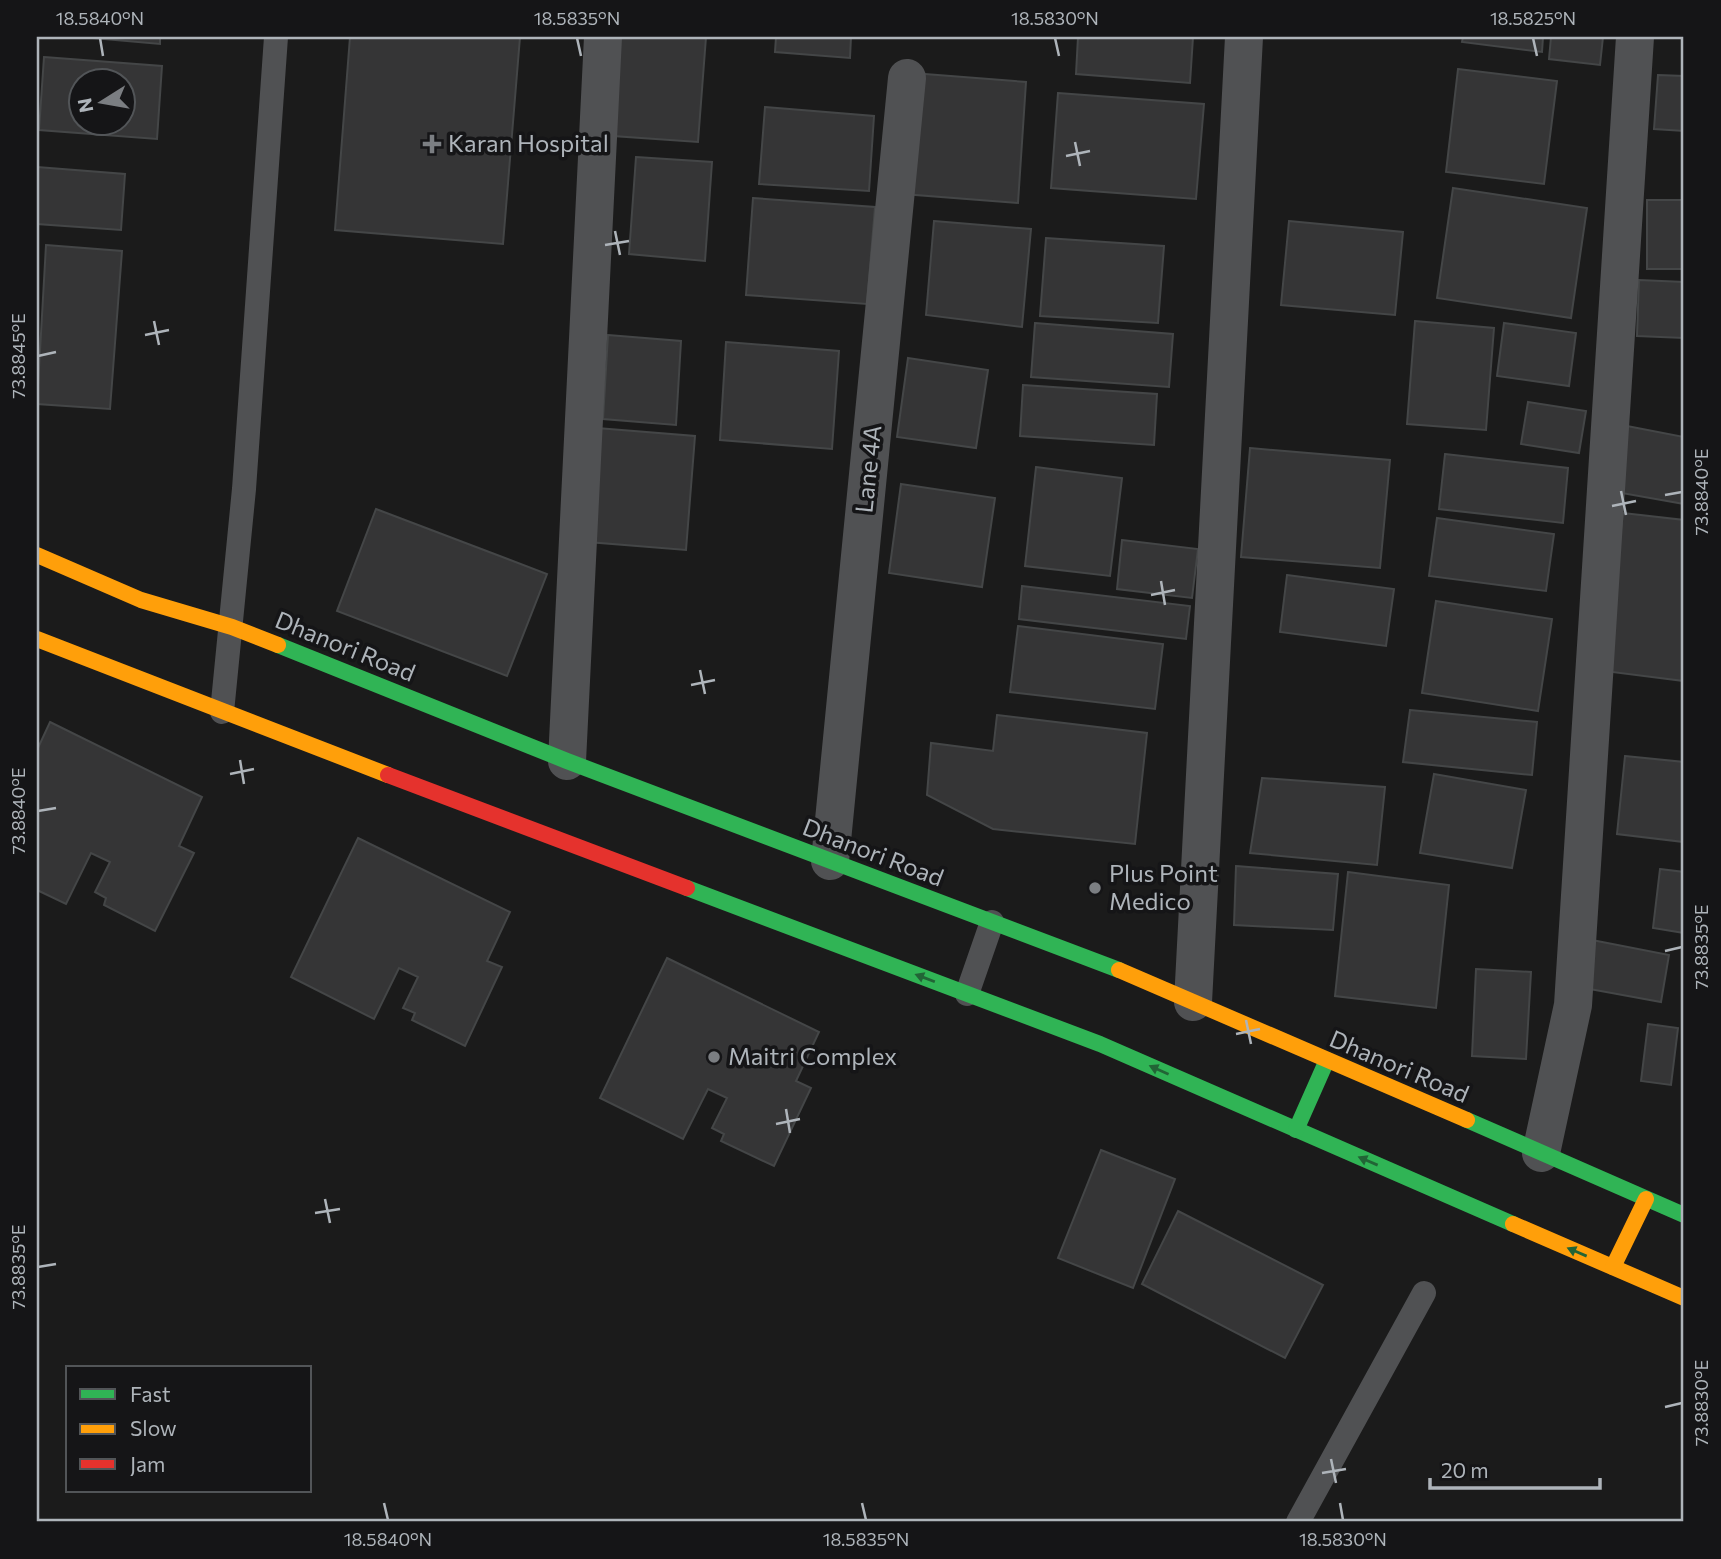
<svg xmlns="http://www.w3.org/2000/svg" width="1721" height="1559" font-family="Commissioner,sans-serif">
  <rect width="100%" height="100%" fill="#1b1b1b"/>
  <g fill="#353536" stroke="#444647" stroke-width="2" fill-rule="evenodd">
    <path d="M 81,37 L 160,37 L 160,44 Z"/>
    <path d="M 350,37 L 520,37 L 503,244 L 335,230 Z"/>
    <path d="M 620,37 L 706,37 L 698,142 L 613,136 Z"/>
    <path d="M 776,37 L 851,37 L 850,58 L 775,52 Z"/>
    <path d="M 1078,37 L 1193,37 L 1190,83 L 1076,74 Z"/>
    <path d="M 1463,37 L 1543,37 L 1542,52 L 1462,42 Z"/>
    <path d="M 1551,37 L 1603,37 L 1600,65 L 1549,59 Z"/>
    <path d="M 44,57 L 162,66 L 157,139 L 39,130 ZM 80,80 L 122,80 L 122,122 L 80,122 Z"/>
    <path d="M 1458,69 L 1557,81 L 1544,184 L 1446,172 Z"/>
    <path d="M 912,73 L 1026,82 L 1018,203 L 903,194 Z"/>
    <path d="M 1658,75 L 1684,76 L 1684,131 L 1654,129 Z"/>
    <path d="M 1058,93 L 1204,104 L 1196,199 L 1051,188 Z"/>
    <path d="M 765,107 L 874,116 L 869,191 L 759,184 Z"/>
    <path d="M 636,157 L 712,162 L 705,261 L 629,254 Z"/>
    <path d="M 37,167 L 125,174 L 121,230 L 37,224 Z"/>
    <path d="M 1453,188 L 1587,208 L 1571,318 L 1437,298 Z"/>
    <path d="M 753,198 L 875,207 L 867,304 L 746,295 Z"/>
    <rect x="1647" y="200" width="37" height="69"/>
    <path d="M 934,221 L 1031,229 L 1022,327 L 926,315 Z"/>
    <path d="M 1289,221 L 1403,232 L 1395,315 L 1281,305 Z"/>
    <path d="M 1046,238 L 1164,246 L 1158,323 L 1040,316 Z"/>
    <path d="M 46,245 L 122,251 L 110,409 L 37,404 Z"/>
    <path d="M 1639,280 L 1684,282 L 1684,338 L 1637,336 Z"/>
    <path d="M 1415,321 L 1494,328 L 1486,430 L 1407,424 Z"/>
    <path d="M 1035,323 L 1173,334 L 1169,387 L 1031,377 Z"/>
    <path d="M 1504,323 L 1576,333 L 1569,386 L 1497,376 Z"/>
    <path d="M 608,335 L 681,341 L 676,425 L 603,419 Z"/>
    <path d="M 726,342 L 839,351 L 832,449 L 720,440 Z"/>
    <path d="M 908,358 L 988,370 L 976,448 L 897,437 Z"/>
    <path d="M 1023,385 L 1157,394 L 1154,445 L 1020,436 Z"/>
    <path d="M 1528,402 L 1586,411 L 1579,453 L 1521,444 Z"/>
    <path d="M 1627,426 L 1684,437 L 1684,504 L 1616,492 Z"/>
    <path d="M 597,428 L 695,436 L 686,550 L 588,542 Z"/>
    <path d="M 1250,448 L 1390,460 L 1380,568 L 1241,557 Z"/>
    <path d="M 1445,454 L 1568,468 L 1563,523 L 1439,509 Z"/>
    <path d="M 1036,467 L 1122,478 L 1110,576 L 1025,566 Z"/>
    <path d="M 901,484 L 995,498 L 982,587 L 889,573 Z"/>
    <path d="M 376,509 L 547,574 L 507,676 L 337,611 Z"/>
    <path d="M 1623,513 L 1684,520 L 1684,681 L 1604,671 Z"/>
    <path d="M 1437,518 L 1554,534 L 1546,591 L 1429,576 Z"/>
    <path d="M 1122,540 L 1198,549 L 1192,598 L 1117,589 Z"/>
    <path d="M 1287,575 L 1394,589 L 1386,646 L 1280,632 Z"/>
    <path d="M 1022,586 L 1190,606 L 1186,639 L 1019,619 Z"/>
    <path d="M 1436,601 L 1552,619 L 1538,711 L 1422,693 Z"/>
    <path d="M 1018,626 L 1163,644 L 1155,709 L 1010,692 Z"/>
    <path d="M 1410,710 L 1537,722 L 1532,775 L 1403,762 Z"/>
    <path d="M 997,715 L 1147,733 L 1135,844 L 993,829 L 927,795 L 931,743 L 993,751 Z"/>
    <path d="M 50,722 L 202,797 L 179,846 L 194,853 L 155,931 L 104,905 L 106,898 L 95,892 L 110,862 L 91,853 L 66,904 L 37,890 L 37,750 Z"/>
    <path d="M 1625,756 L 1684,762 L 1684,842 L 1617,834 Z"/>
    <path d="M 1434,774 L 1526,790 L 1512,868 L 1420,853 Z"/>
    <path d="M 1262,778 L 1385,787 L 1377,865 L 1250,853 Z"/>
    <path d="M 358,838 L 510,912 L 487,961 L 502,967 L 465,1046 L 412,1020 L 415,1013 L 403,1008 L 418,977 L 399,968 L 374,1019 L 291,977 Z"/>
    <path d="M 1236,866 L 1338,874 L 1333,930 L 1234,925 Z"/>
    <path d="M 1660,869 L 1684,872 L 1684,933 L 1653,928 Z"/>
    <path d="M 1348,872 L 1449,885 L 1436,1008 L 1335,996 Z"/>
    <path d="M 1592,940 L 1669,955 L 1661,1002 L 1584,988 Z"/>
    <path d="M 667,958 L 819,1032 L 796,1081 L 811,1088 L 774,1166 L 721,1141 L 724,1134 L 712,1128 L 727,1098 L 708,1089 L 683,1139 L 600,1098 Z"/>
    <path d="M 1476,969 L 1531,972 L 1526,1059 L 1472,1056 Z"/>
    <path d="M 1648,1024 L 1678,1028 L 1671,1085 L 1641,1081 Z"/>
    <path d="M 1101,1150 L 1175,1179 L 1133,1288 L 1058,1258 Z"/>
    <path d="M 1178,1211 L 1323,1285 L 1285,1358 L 1142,1284 Z"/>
  </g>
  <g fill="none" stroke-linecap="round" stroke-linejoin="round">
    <g stroke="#505153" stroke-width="24">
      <path d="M 222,712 L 244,489 L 276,37"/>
      <path d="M 967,994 L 992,922"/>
      <path d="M 1298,1522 L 1424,1293"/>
    </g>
    <g stroke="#505153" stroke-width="38">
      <path d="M 567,761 L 603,37"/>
      <path d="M 830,861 L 907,78"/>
      <path d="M 1193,1002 L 1244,37"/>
      <path d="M 1541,1153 L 1573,1005 L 1635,37"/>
    </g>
    <g stroke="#30b455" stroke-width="16">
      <path d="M 278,645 L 567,761 L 1119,970"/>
      <path d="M 687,888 L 1100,1044 L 1513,1224"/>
      <path d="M 1467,1120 L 1684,1215"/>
      <path d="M 1296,1130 L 1327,1060"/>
    </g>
    <g stroke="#ff9f0a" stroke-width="16">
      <path d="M 37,555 L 141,600 L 232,627 L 278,645"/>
      <path d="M 37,639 L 388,775"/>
      <path d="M 1119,970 L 1467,1120"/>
      <path d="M 1513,1224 L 1684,1298"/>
      <path d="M 1613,1267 L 1646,1199"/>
    </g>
    <path stroke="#e5322d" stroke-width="16" d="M 388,775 L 687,888"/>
  </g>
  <defs><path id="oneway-solid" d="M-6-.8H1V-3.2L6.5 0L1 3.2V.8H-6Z" transform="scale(1.75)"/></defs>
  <g fill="#226436">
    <use href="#oneway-solid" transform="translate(925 978) rotate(-159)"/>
    <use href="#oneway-solid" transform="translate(1159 1070) rotate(-156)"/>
    <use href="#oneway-solid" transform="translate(1368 1161) rotate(-157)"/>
    <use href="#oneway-solid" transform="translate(1577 1252) rotate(-157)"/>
  </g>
  <path fill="none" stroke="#aeb4ba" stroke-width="2.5" d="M 100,38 L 103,56M 577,38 L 581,56M 1055,38 L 1059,56M 1533,38 L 1537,56M 1075,142 L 1080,166M 1066,156 L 1090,151M 615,231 L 620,255M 605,245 L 629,241M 154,321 L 159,345M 145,335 L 169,330M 38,356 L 56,352M 1621,491 L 1626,515M 1665,495 L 1682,492M 1612,506 L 1636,501M 1161,581 L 1165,605M 1151,595 L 1175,590M 700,670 L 705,694M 691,685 L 715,680M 240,760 L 244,784M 230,774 L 254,769M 38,811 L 56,808M 1665,951 L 1682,947M 1246,1020 L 1251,1044M 1236,1034 L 1260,1029M 786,1109 L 790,1133M 776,1124 L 800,1119M 325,1199 L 330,1223M 315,1213 L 340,1209M 38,1267 L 56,1264M 1665,1407 L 1682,1403M 1331,1459 L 1336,1483M 1322,1473 L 1346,1469M 384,1503 L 388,1520M 862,1503 L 866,1520M 1340,1503 L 1343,1520"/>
  <g fill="#7b7e82" stroke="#151517" stroke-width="2.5">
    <path d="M428.5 133.5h7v7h7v7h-7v7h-7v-7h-7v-7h7z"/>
    <circle cx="1095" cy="888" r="7"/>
    <circle cx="714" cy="1057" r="7"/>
  </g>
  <g text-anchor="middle" stroke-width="7" stroke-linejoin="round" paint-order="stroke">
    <g font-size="24" fill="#aeb4ba" stroke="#151517" text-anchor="start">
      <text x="448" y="152">Karan Hospital</text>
      <text x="1109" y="882">Plus Point<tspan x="1109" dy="28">Medico</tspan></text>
      <text x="728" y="1065">Maitri Complex</text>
    </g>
    <g font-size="24" fill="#aeb4ba" stroke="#151517">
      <text transform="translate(869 469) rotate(-84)" y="8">Lane 4A</text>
      <text transform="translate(345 647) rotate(22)" y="8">Dhanori Road</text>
      <text transform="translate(873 853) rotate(21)" y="8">Dhanori Road</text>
      <text transform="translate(1399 1067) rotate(23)" y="8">Dhanori Road</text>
    </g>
  </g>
  <rect width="1721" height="1559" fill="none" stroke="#151517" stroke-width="77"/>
  <rect x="66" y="1366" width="245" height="126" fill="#151517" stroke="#525558" stroke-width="2"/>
  <rect x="80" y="1389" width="35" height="10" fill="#30b455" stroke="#525558" stroke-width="2"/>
  <text x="130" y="1402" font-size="21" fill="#aeb4ba">Fast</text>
  <rect x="80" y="1424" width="35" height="10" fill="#ff9f0a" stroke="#525558" stroke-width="2"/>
  <text x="130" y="1436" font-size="21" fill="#aeb4ba">Slow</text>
  <rect x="80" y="1459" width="35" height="10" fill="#e5322d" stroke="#525558" stroke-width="2"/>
  <text x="130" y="1472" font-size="21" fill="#aeb4ba">Jam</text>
  <g transform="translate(102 102) rotate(259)"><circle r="33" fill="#151517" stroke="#525558" stroke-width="2"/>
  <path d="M0-5L12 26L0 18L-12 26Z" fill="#7b7e82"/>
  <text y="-10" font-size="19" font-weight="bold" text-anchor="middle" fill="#aeb4ba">N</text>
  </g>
  <path d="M1430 1478v10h170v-10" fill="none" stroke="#aeb4ba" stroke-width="3.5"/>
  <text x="1441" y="1478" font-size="21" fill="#aeb4ba" stroke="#151517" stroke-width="5" paint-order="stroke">20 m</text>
  <rect x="38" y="38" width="1644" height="1482" fill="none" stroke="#aeb4ba" stroke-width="2.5"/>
  <g font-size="18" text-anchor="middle" fill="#aeb4ba">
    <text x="100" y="25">18.5840°N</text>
    <text x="577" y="25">18.5835°N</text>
    <text x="1055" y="25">18.5830°N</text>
    <text x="1533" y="25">18.5825°N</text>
    <text transform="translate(19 356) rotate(-90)" y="6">73.8845°E</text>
    <text transform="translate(1702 492) rotate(-90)" y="6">73.8840°E</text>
    <text transform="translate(19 811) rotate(-90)" y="6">73.8840°E</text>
    <text transform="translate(1702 947) rotate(-90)" y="6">73.8835°E</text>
    <text transform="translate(19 1267) rotate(-90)" y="6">73.8835°E</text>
    <text transform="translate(1702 1403) rotate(-90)" y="6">73.8830°E</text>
    <text x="388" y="1546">18.5840°N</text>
    <text x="866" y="1546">18.5835°N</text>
    <text x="1343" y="1546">18.5830°N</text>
  </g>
</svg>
